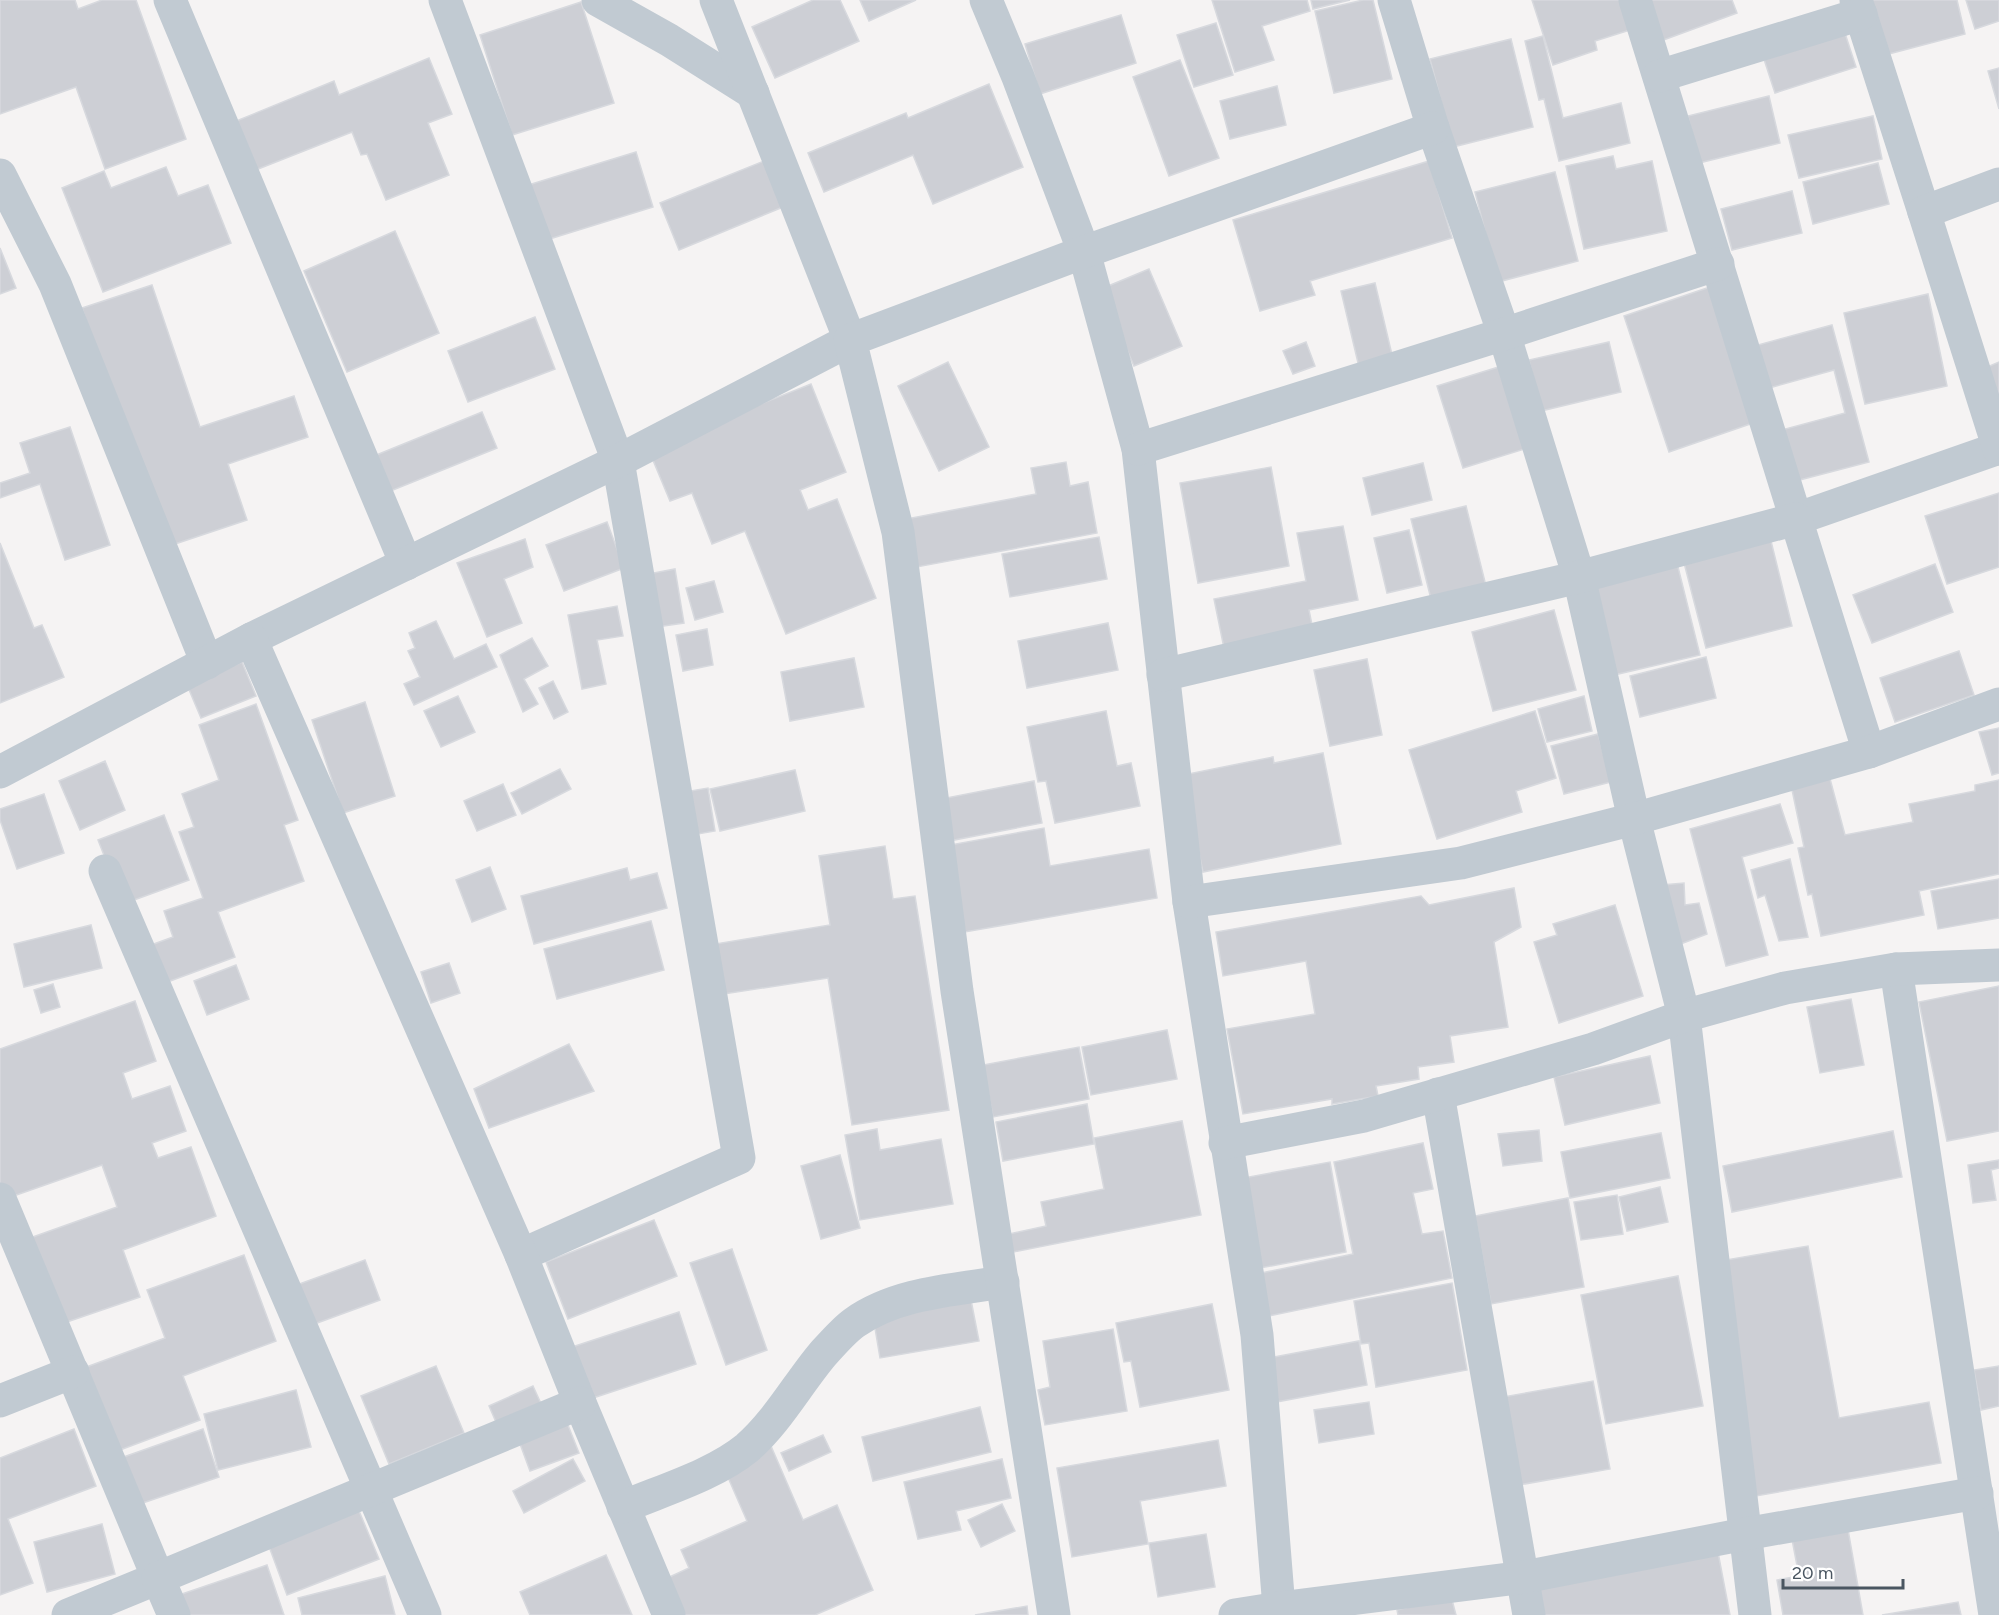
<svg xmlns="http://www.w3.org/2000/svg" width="1999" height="1615" font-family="Figtree,sans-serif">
  <rect width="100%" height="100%" fill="#f5f3f3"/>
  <g fill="#cdcfd5" stroke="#d7d9de" stroke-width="1.5">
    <path d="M 0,0 L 75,0 L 78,9 L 102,0 L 136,0 L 186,139 L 105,169 L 76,87 L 0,114 Z"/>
    <path d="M 813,0 L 840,0 L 859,41 L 775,78 L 752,27 Z"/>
    <path d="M 860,0 L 916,0 L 869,21 Z"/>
    <path d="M 1212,0 L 1307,0 L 1310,11 L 1262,26 L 1274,60 L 1235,72 Z"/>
    <path d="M 1311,0 L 1350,0 L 1313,9 Z"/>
    <path d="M 1363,0 L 1373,0 L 1392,79 L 1334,93 L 1315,11 Z"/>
    <path d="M 1532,0 L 1620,0 L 1630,30 L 1595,41 L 1597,50 L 1553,65 Z"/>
    <path d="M 1642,0 L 1732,0 L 1737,13 L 1658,42 Z"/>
    <path d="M 1866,0 L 1957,0 L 1965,34 L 1881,56 Z"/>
    <path d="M 1966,0 L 1999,0 L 1999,21 L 1975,29 Z"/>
    <path d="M 581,2 L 614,103 L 512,135 L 480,35 Z"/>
    <path d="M 1121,15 L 1136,63 L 1040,94 L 1025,44 Z"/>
    <path d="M 1841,21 L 1856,67 L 1775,93 L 1760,47 Z"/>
    <path d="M 1216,23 L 1233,75 L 1194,87 L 1177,35 Z"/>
    <path d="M 1543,36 L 1563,118 L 1621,103 L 1630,143 L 1559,161 L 1544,99 L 1539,100 L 1525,41 Z"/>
    <path d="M 1511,39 L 1533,127 L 1453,147 L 1430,59 Z"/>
    <path d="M 429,58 L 452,114 L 428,123 L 449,175 L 386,200 L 367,154 L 361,155 L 352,132 L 248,173 L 229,124 L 334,81 L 339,95 Z"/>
    <path d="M 1180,60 L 1219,158 L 1169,176 L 1133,77 Z"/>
    <path d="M 1999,68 L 1999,109 L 1988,71 Z"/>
    <path d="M 989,84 L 1023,167 L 933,204 L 913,155 L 824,192 L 808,153 L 906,113 L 908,118 Z"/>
    <path d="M 1277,86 L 1286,125 L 1230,139 L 1220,101 Z"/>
    <path d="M 1769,96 L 1780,143 L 1699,163 L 1688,116 Z"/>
    <path d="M 1873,116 L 1882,159 L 1799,178 L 1788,135 Z"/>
    <path d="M 636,152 L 653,207 L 543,241 L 525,186 Z"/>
    <path d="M 1613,156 L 1616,169 L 1652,161 L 1667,231 L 1584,249 L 1566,166 Z"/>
    <path d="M 764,161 L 783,207 L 679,250 L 660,203 Z"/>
    <path d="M 1429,161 L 1452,238 L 1310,281 L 1315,295 L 1260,311 L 1233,220 Z"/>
    <path d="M 1878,163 L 1889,204 L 1813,224 L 1803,182 Z"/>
    <path d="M 166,167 L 178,196 L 208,185 L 231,243 L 103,292 L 62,188 L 104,171 L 111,188 Z"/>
    <path d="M 1555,172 L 1578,261 L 1498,282 L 1475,192 Z"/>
    <path d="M 1792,191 L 1802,233 L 1732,250 L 1721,209 Z"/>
    <path d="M 395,231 L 439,333 L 347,372 L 304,271 Z"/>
    <path d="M 0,248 L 16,288 L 0,294 Z"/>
    <path d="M 1149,269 L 1182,346 L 1134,366 L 1101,289 Z"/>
    <path d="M 1375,283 L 1393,359 L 1359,367 L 1341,291 Z"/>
    <path d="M 152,285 L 200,427 L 294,396 L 308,437 L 228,464 L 247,520 L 163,548 L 82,308 Z"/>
    <path d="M 1710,287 L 1756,422 L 1669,452 L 1624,316 Z"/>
    <path d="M 1928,294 L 1947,386 L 1865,404 L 1844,313 Z"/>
    <path d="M 535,317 L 555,369 L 468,402 L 448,351 Z"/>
    <path d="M 1832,325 L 1869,462 L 1788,483 L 1774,432 L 1845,413 L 1834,370 L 1769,388 L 1758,345 Z"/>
    <path d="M 1306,342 L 1315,366 L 1293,374 L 1283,351 Z"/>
    <path d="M 1609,342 L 1621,392 L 1541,411 L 1529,360 Z"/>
    <path d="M 948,362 L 989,447 L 939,471 L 898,386 Z"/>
    <path d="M 1999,362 L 1999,403 L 1985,368 Z"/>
    <path d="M 1505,365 L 1531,447 L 1463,468 L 1437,386 Z"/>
    <path d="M 811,384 L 846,472 L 800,490 L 808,510 L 837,499 L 876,598 L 786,634 L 745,531 L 712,544 L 692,493 L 670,501 L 650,453 L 708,425 Z"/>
    <path d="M 482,412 L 497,448 L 388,492 L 374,456 Z"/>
    <path d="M 70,427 L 110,545 L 65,560 L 40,484 L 0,498 L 0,483 L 30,473 L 20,443 Z"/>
    <path d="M 1066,462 L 1070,486 L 1088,482 L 1097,533 L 906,569 L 896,521 L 1036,494 L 1031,468 Z"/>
    <path d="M 1423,463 L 1432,500 L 1372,515 L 1363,478 Z"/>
    <path d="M 1271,467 L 1289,566 L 1198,583 L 1180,483 Z"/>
    <path d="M 1999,493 L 1999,567 L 1947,584 L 1925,516 Z"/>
    <path d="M 1466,506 L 1486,586 L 1431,599 L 1411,519 Z"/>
    <path d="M 607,522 L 624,568 L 564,591 L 546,545 Z"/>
    <path d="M 1343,526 L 1358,600 L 1309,610 L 1313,630 L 1224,648 L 1214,599 L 1306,581 L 1297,533 Z"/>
    <path d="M 1409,530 L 1422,585 L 1387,593 L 1374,538 Z"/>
    <path d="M 1769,533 L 1792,626 L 1706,648 L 1682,555 Z"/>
    <path d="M 1099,537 L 1107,579 L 1010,597 L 1002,554 Z"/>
    <path d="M 525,539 L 533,567 L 504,579 L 522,623 L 487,637 L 457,563 Z"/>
    <path d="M 0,543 L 34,628 L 42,625 L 64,677 L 0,703 Z"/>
    <path d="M 1676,559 L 1700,655 L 1614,675 L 1591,581 Z"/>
    <path d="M 1935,564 L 1953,612 L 1872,643 L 1853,595 Z"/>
    <path d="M 675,569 L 684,623 L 657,627 L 648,574 Z"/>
    <path d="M 714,581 L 723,612 L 695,620 L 686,588 Z"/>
    <path d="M 617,606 L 623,636 L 597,640 L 606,684 L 582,689 L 568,615 Z"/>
    <path d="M 1554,610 L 1576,690 L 1493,711 L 1472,632 Z"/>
    <path d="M 436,621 L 454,659 L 486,644 L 497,667 L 414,705 L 404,684 L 420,677 L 408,651 L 415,648 L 409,633 Z"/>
    <path d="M 1108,623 L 1118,670 L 1027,688 L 1018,641 Z"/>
    <path d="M 707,629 L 713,665 L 683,671 L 676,635 Z"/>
    <path d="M 532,638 L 548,666 L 524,679 L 538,704 L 523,712 L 500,655 Z"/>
    <path d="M 1959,651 L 1974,695 L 1895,722 L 1880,678 Z"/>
    <path d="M 1706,657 L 1716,698 L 1640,717 L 1630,676 Z"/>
    <path d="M 854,658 L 864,707 L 790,721 L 781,672 Z"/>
    <path d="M 1367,659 L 1382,735 L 1330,746 L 1314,670 Z"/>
    <path d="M 242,662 L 256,696 L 201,718 L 187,685 Z"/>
    <path d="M 553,681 L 568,712 L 554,719 L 539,688 Z"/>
    <path d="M 458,696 L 475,732 L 441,747 L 424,711 Z"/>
    <path d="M 1584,696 L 1592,731 L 1547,742 L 1538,709 Z"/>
    <path d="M 365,702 L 395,796 L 343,813 L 312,720 Z"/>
    <path d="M 256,704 L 298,820 L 284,825 L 304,881 L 218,912 L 235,957 L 154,987 L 140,949 L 173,937 L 164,911 L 203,898 L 179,832 L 194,827 L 182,794 L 219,780 L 199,725 Z"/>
    <path d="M 1106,711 L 1117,766 L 1131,763 L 1140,806 L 1055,823 L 1046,781 L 1038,782 L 1027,727 Z"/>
    <path d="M 1535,711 L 1556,778 L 1516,791 L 1522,812 L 1437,839 L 1409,750 Z"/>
    <path d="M 1999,728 L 1999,773 L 1992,775 L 1979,732 Z"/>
    <path d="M 1598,734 L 1611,782 L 1564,794 L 1551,746 Z"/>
    <path d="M 1323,753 L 1341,844 L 1203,872 L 1183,775 L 1273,757 L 1274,763 Z"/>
    <path d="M 105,761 L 125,810 L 80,830 L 59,781 Z"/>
    <path d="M 560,769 L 571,789 L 522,814 L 511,793 Z"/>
    <path d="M 795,770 L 805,811 L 720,831 L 710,789 Z"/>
    <path d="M 1829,775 L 1845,835 L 1913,822 L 1909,804 L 1975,791 L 1975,785 L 1999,780 L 1999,874 L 1919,891 L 1924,915 L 1821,936 L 1812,894 L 1808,895 L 1798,848 L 1804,847 L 1791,785 Z"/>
    <path d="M 1034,781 L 1042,823 L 949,841 L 941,799 Z"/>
    <path d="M 503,784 L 516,815 L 477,831 L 464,801 Z"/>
    <path d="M 708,788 L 715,831 L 698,834 L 690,791 Z"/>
    <path d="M 44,794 L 64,853 L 17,869 L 0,820 L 0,809 Z"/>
    <path d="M 1780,804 L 1793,843 L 1742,857 L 1768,955 L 1726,966 L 1690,829 Z"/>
    <path d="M 164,815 L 189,880 L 123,904 L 98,840 Z"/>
    <path d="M 1044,828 L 1050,866 L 1149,849 L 1157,898 L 965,932 L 950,845 Z"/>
    <path d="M 885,846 L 893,899 L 915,896 L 949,1110 L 852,1125 L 828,978 L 724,994 L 715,944 L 830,925 L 819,856 Z"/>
    <path d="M 1790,859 L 1808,937 L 1779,941 L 1765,895 L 1758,898 L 1751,870 Z"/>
    <path d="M 490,867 L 506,909 L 472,922 L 456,880 Z"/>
    <path d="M 627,868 L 630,880 L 657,873 L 667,908 L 534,944 L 521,896 Z"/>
    <path d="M 1999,879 L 1999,918 L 1938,929 L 1931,891 Z"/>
    <path d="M 1684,883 L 1685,905 L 1699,903 L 1707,934 L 1678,945 L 1662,885 Z"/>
    <path d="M 1514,888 L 1521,927 L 1494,942 L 1508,1027 L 1450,1036 L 1454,1062 L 1418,1067 L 1419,1079 L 1376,1086 L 1378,1096 L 1332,1104 L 1332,1099 L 1243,1114 L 1227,1029 L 1315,1014 L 1306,961 L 1223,976 L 1216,932 L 1421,896 L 1429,905 Z"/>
    <path d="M 1615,905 L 1643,996 L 1559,1023 L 1534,942 L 1557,935 L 1553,924 Z"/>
    <path d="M 651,921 L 664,970 L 557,999 L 544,949 Z"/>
    <path d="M 91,925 L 102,968 L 24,987 L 14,944 Z"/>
    <path d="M 449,963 L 460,993 L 431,1003 L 421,972 Z"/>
    <path d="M 236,965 L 249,999 L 207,1015 L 194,981 Z"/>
    <path d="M 53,984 L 60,1007 L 41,1013 L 34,990 Z"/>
    <path d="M 1999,986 L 1999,1131 L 1947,1141 L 1919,1002 Z"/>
    <path d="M 1851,999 L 1864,1065 L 1820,1073 L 1807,1007 Z"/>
    <path d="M 135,1001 L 156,1061 L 123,1073 L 132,1099 L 170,1086 L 186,1131 L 152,1143 L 158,1158 L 191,1147 L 216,1216 L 123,1250 L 140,1297 L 61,1324 L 30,1238 L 117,1207 L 102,1165 L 5,1199 L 0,1185 L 0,1049 Z"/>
    <path d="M 1167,1030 L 1177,1079 L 1091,1095 L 1082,1047 Z"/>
    <path d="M 569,1044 L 594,1091 L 489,1128 L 474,1089 Z"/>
    <path d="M 1079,1047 L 1089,1099 L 993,1117 L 983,1065 Z"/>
    <path d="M 1650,1056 L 1660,1103 L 1565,1125 L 1554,1077 Z"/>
    <path d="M 1087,1104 L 1094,1144 L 1003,1161 L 996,1122 Z"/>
    <path d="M 1182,1121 L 1201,1215 L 1013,1252 L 1009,1234 L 1046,1226 L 1041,1202 L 1104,1189 L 1094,1138 Z"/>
    <path d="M 877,1129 L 880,1150 L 941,1139 L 953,1204 L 860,1220 L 845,1135 Z"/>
    <path d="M 1539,1130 L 1542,1161 L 1503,1166 L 1498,1134 Z"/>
    <path d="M 1893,1131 L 1902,1177 L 1732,1212 L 1723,1166 Z"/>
    <path d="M 1661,1133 L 1670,1178 L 1570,1198 L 1561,1152 Z"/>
    <path d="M 1423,1143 L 1433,1189 L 1413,1193 L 1422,1234 L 1443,1231 L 1452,1278 L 1269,1316 L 1261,1273 L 1353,1254 L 1334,1162 Z"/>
    <path d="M 840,1155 L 860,1228 L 821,1239 L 801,1166 Z"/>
    <path d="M 1999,1160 L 1999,1168 L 1991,1170 L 1996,1200 L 1973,1203 L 1968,1165 Z"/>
    <path d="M 1330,1162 L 1346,1252 L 1255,1269 L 1238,1179 Z"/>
    <path d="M 1660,1187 L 1668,1222 L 1627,1231 L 1619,1197 Z"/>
    <path d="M 1617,1195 L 1623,1234 L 1581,1240 L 1574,1202 Z"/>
    <path d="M 1568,1198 L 1584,1287 L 1491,1304 L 1475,1216 Z"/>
    <path d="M 654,1220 L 677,1276 L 568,1319 L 546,1262 Z"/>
    <path d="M 1808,1246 L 1839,1418 L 1929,1402 L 1941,1463 L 1756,1496 L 1714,1262 Z"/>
    <path d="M 732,1249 L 767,1350 L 726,1365 L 690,1263 Z"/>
    <path d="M 244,1255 L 276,1341 L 183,1376 L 200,1420 L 112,1453 L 81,1369 L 165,1338 L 147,1290 Z"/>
    <path d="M 365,1260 L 380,1300 L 309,1326 L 294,1286 Z"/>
    <path d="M 1678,1276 L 1703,1406 L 1606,1424 L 1581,1295 Z"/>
    <path d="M 1452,1283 L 1467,1370 L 1376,1387 L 1369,1343 L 1361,1344 L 1354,1301 Z"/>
    <path d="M 971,1300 L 979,1341 L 880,1358 L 873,1316 Z"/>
    <path d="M 1212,1304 L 1229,1390 L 1140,1407 L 1131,1361 L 1124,1362 L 1116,1323 Z"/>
    <path d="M 679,1312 L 696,1364 L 587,1400 L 569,1348 Z"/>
    <path d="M 1113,1329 L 1127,1411 L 1045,1425 L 1038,1390 L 1050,1387 L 1043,1341 Z"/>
    <path d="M 1359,1341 L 1367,1385 L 1271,1403 L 1263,1359 Z"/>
    <path d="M 436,1366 L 464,1433 L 389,1464 L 361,1396 Z"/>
    <path d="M 1999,1366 L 1999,1406 L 1981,1410 L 1974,1370 Z"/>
    <path d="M 1593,1381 L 1610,1469 L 1519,1485 L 1503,1397 Z"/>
    <path d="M 533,1386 L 544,1410 L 499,1429 L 489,1406 Z"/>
    <path d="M 296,1390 L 311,1447 L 218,1470 L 204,1414 Z"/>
    <path d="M 1369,1402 L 1374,1434 L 1319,1443 L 1314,1410 Z"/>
    <path d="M 980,1407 L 991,1452 L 873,1481 L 862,1437 Z"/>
    <path d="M 564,1415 L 579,1453 L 530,1471 L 516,1433 Z"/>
    <path d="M 74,1429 L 96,1486 L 8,1519 L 33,1583 L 0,1595 L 0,1458 Z"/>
    <path d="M 203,1429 L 219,1477 L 131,1507 L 115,1460 Z"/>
    <path d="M 823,1435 L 831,1452 L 789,1471 L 781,1453 Z"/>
    <path d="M 1218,1440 L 1226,1486 L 1140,1501 L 1148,1544 L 1072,1557 L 1057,1468 Z"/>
    <path d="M 771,1446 L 803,1520 L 837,1505 L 873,1590 L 815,1615 L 675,1615 L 661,1581 L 689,1568 L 681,1550 L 747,1521 L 723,1466 Z"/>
    <path d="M 573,1459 L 585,1481 L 524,1513 L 513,1491 Z"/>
    <path d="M 1002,1459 L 1011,1498 L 956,1511 L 961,1530 L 918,1539 L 904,1482 Z"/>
    <path d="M 1002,1504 L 1015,1531 L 981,1547 L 968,1520 Z"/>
    <path d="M 357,1506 L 379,1559 L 287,1595 L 267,1541 Z"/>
    <path d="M 1846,1518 L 1863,1615 L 1783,1615 L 1777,1580 L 1799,1576 L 1790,1529 Z"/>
    <path d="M 102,1524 L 115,1574 L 47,1592 L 34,1542 Z"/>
    <path d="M 1206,1534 L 1215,1587 L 1158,1597 L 1149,1543 Z"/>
    <path d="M 1717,1547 L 1730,1615 L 1543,1615 L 1536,1581 Z"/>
    <path d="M 606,1555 L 632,1615 L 530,1615 L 520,1592 Z"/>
    <path d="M 267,1565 L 284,1615 L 186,1615 L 179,1595 Z"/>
    <path d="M 385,1576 L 395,1615 L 302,1615 L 298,1598 Z"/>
    <path d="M 1451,1596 L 1456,1615 L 1398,1615 L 1397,1610 Z"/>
    <path d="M 1958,1602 L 1961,1615 L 1882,1615 Z"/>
    <path d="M 1027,1606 L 1028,1615 L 975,1615 Z"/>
  </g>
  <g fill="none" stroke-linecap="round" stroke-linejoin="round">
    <g stroke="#c1cad2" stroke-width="33">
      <path d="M 170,0 L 406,564"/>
      <path d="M 445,0 L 618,461 L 739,1158 L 521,1255"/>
      <path d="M 598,0 L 669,40 L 753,93"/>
      <path d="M 986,0 L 1018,77 L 1084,252 L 1138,449 L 1189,902 L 1257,1335 L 1279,1608 L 1278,1615"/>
      <path d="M 1394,0 L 1433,128 L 1504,334 L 1579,577 L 1634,819 L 1684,1016 L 1755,1615"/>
      <path d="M 1635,0 L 1796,519 L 1999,448"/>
      <path d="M 1856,0 L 1924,212"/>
      <path d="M 1659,76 L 1861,14"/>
      <path d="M 0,175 L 55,284 L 207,663"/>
      <path d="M 1999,184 L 1924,212 L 1999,449"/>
      <path d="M 1138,449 L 1504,334 L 1718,264"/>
      <path d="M 251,639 L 618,461 L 850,340 L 716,0"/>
      <path d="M 1163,675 L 1579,577 L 1796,519 L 1869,752"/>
      <path d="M 0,772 L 251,639 L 521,1255 L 580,1403 L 669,1615"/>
      <path d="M 105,871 L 425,1615"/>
      <path d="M 1189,902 L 1461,863 L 1634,819 L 1869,752 L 1999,704"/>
      <path d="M 1896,969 L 1995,1615"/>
      <path d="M 1438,1094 L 1529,1615"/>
      <path d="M 1225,1143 L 1364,1116 L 1593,1049 L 1684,1016 L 1785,988 L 1896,969 L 1999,965"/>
      <path d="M 0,1199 L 158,1578 L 68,1615"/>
      <path d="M 0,1401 L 73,1372"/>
      <path d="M 623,1507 C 663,1490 714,1475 747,1448 C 777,1422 797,1385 822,1355 C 831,1345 843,1331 854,1323 C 896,1293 953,1290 1003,1282"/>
      <path d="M 174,1615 L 158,1578 L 580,1403"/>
      <path d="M 1054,1615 L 957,991 L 898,532 L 850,340 L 1084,252 L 1433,128"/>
      <path d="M 1235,1615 L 1279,1608 L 1524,1577 L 1745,1534 L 1977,1493"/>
    </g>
  </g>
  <path d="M1783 1579v9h120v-9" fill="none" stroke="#4a5661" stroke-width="3"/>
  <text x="1792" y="1579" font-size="18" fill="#4a5661" stroke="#ffffff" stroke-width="4.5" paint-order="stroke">20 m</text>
</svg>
